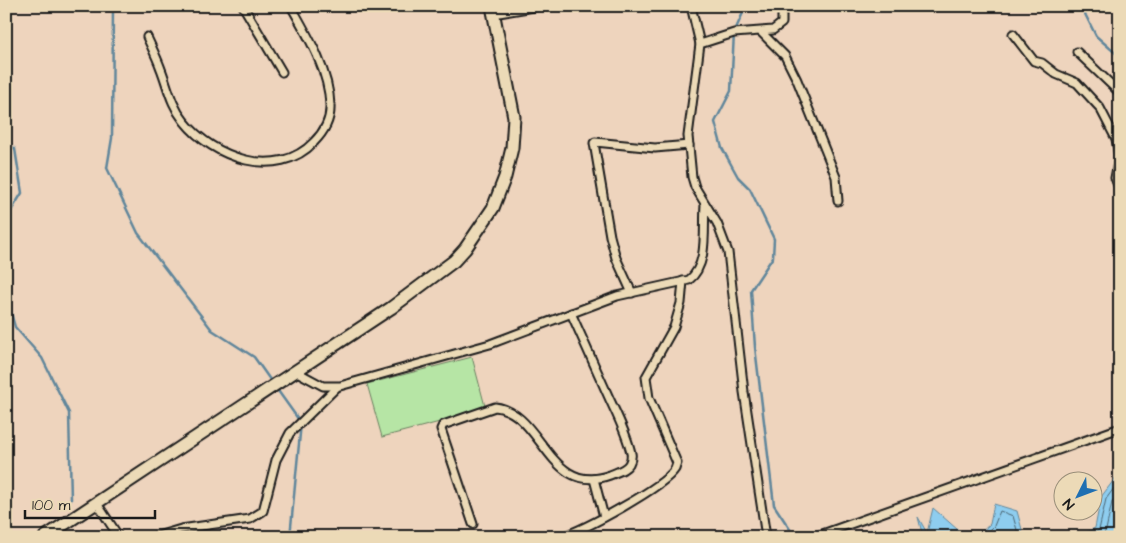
<svg xmlns="http://www.w3.org/2000/svg" width="1126" height="543" font-family="'Architects Daughter',sans-serif">
  <rect width="100%" height="100%" fill="#eed4bd"/>
  <filter id="ink" filterUnits="userSpaceOnUse"><feTurbulence type="fractalNoise" baseFrequency=".02" numOctaves="2"/><feDisplacementMap in="SourceGraphic" scale="10" xChannelSelector="R" yChannelSelector="G"/><feConvolveMatrix kernelMatrix="1 2 1 2 8 2 1 2 1" color-interpolation-filters="sRGB"/></filter>
  <g filter="url(#ink)">
    <path fill="#b6e5a5" stroke="#698060" d="M 472,357 L 486,410 L 382,437 L 367,384 Z"/>
    <g fill="#8ecdef" stroke="#60869b">
      <path d="M 1120,472 L 1120,537 L 1077,537 L 1095,528 L 1101,497 Z"/>
      <path d="M 994,504 L 1017,511 L 1024,537 L 976,537 L 990,524 Z"/>
      <path d="M 933,508 L 966,537 L 923,537 L 918,517 L 927,533 Z"/>
    </g>
    <g fill="none" stroke-linecap="round" stroke-linejoin="round">
      <g stroke="#4a6370" stroke-width="1">
        <path d="M 983,537 L 994,526 L 1000,511 L 1013,516 L 1019,537"/>
        <path d="M 1088,537 L 1099,530 L 1106,499 L 1120,480"/>
        <path d="M 1102,537 L 1106,530 L 1112,502 L 1120,491"/>
      </g>
      <g stroke="#60869b" stroke-width="2.5">
        <path d="M 113,6 L 112,138 L 107,168 L 138,233 L 212,330 L 254,357 L 273,384"/>
        <path d="M 746,6 L 734,33 L 731,91 L 715,122 L 722,148 L 738,177 L 750,189 L 774,239 L 773,257 L 751,290 L 755,347 L 774,505 L 795,537"/>
        <path d="M 1086,6 L 1084,12 L 1096,36 L 1120,57"/>
        <path d="M 6,141 L 15,149 L 22,193 L 6,219"/>
        <path d="M 6,256 L 9,273 L 7,299 L 15,327 L 42,358 L 69,413 L 71,500"/>
        <path d="M 276,388 L 301,423 L 290,537"/>
        <path d="M 82,537 L 83,536"/>
      </g>
      <g stroke="#1c1c1c" stroke-width="11">
        <g id="street">
          <path d="M 243,6 L 282,72"/>
          <path d="M 691,6 L 700,44"/>
          <path d="M 493,14 L 540,6"/>
          <path d="M 761,32 L 785,56 L 797,80 L 836,177 L 838,201"/>
          <path d="M 1013,34 L 1034,61 L 1042,63 L 1056,74 L 1077,83 L 1100,108 L 1116,139 L 1119,157 L 1115,178 L 1120,190"/>
          <path d="M 147,37 C 152,48 157,58 161,69 C 168,87 171,105 184,121 C 213,158 277,181 314,142 C 324,132 331,120 330,105 C 329,71 308,36 291,6"/>
          <path d="M 1077,52 L 1120,93"/>
          <path d="M 632,293 L 616,258 L 610,236 L 594,143 L 595,142 L 655,148 L 689,145"/>
          <path d="M 297,372 L 323,386 L 340,386 L 490,344 L 617,296 L 689,280 C 709,264 703,230 705,205"/>
          <path d="M 594,479 L 604,517"/>
          <path d="M 96,502 L 119,537"/>
          <path d="M 473,524 L 441,429 L 443,425 L 495,407 C 543,412 548,498 610,475 C 617,472 625,470 629,464 C 631,460 632,457 631,453 C 627,435 618,417 610,400 C 597,371 584,342 571,313"/>
          <path d="M 154,537 L 181,529 L 250,519 L 263,511 L 276,460 L 290,433 L 337,387"/>
          <path d="M 561,537 C 584,530 664,487 675,469 L 677,463 L 649,398 L 646,377 L 674,327 L 681,303 L 683,281"/>
          <path d="M 766,537 L 744,392 L 728,252 L 717,223 L 695,187 L 692,177 L 688,136 L 700,44 L 734,33 L 773,30 L 782,23 L 782,6"/>
          <path d="M 814,537 L 1120,428"/>
        </g>
      </g>
      <g stroke="#1c1c1c" stroke-width="15">
        <path id="primary" d="M 45,537 L 391,308 L 454,261 L 465,249 L 493,208 L 505,177 L 512,148 L 514,117 L 492,6"/>
      </g>
      <use href="#street" stroke="#ecdab7" stroke-width="7"/>
      <use href="#primary" stroke="#ecdab7" stroke-width="11"/>
    </g>
  </g>
  <rect width="1126" height="543" fill="none" stroke="#ecdab7" stroke-width="25"/>
  <rect x="12" y="12" width="1101" height="518" fill="none" stroke="#1c1c1c" stroke-width="2" filter="url(#ink)"/>
  <g transform="translate(1078 496) rotate(228)"><circle r="24" fill="#ecdab7" stroke="#998e79"/>
  <path d="M0-4L9 19L0 12L-9 19Z" fill="#1f6fb2"/>
  <text y="-8" font-size="14" font-weight="bold" text-anchor="middle" fill="#1c1c1c">N</text>
  </g>
  <path d="M25 510v8h130v-8" fill="none" stroke="#1c1c1c" stroke-width="2.5"/>
  <text x="32" y="510" font-size="15" fill="#1c1c1c" stroke="#ecdab7" stroke-width="4" paint-order="stroke">100 m</text>
</svg>
